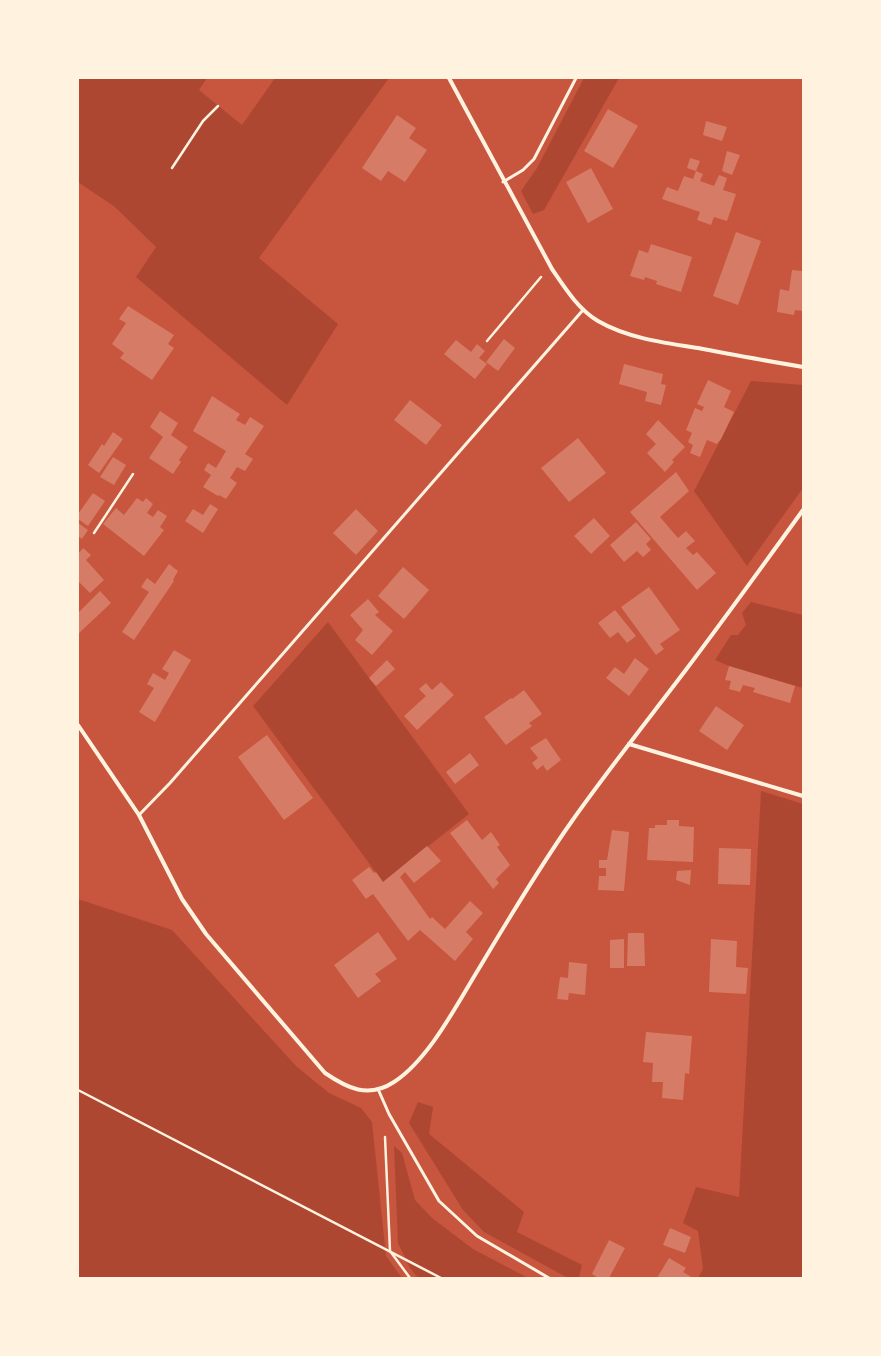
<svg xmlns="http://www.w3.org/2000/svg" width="881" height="1356" font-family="'Archivo Narrow',sans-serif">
  <rect width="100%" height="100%" fill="#c8553d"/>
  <g fill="#ae4732">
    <path d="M 78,78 L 207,78 L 199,90 L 242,125 L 275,78 L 389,78 L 259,258 L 338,324 L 287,405 L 136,277 L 156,247 L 115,207 L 78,182 Z"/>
    <path d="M 584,78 L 619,78 L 544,210 L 533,214 L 521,191 L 537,168 Z"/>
    <path d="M 751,381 L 803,385 L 803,488 L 747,566 L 694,491 Z"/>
    <path d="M 751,602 L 803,615 L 803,688 L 729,666 L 715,660 L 731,635 L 738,635 L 746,625 L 742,613 Z"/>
    <path d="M 328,622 L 469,814 L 383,882 L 253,706 Z"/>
    <path d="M 761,791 L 803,804 L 803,1278 L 698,1278 L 703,1269 L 698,1231 L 683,1223 L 696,1187 L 739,1197 Z"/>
    <path d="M 78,899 L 172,930 L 296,1066 L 329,1093 L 361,1108 L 372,1122 L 386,1256 L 402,1278 L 78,1278 Z"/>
    <path d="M 418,1102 L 433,1107 L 429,1134 L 524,1212 L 517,1232 L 582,1265 L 579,1277 L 568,1278 L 484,1232 L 463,1210 L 409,1123 Z"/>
    <path d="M 394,1146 L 402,1153 L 415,1200 L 432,1218 L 473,1249 L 528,1278 L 418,1278 L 410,1268 L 398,1243 Z"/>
  </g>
  <g fill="#d67c66">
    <path d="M 608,109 L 638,126 L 613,168 L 584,151 Z"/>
    <path d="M 397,115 L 416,128 L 409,138 L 427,150 L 405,182 L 388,171 L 381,181 L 362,168 Z"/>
    <path d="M 706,121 L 727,127 L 722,141 L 703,135 Z"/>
    <path d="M 727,151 L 740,155 L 732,175 L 722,171 Z"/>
    <path d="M 690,158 L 700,161 L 696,171 L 703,174 L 700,181 L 714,186 L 719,175 L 727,178 L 723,190 L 736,194 L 727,221 L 714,217 L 711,225 L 697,220 L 700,212 L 662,199 L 667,187 L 678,191 L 684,176 L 693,179 L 696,171 L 687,168 Z"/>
    <path d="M 591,168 L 613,209 L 588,223 L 566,182 Z"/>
    <path d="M 736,232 L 761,241 L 738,305 L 713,296 Z"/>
    <path d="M 651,244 L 692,257 L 681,292 L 656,284 L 657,281 L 645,277 L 644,280 L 630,276 L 639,250 L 648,253 Z"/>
    <path d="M 792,270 L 803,271 L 803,311 L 795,310 L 794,315 L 777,312 L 780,289 L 789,291 Z"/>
    <path d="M 128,306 L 174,335 L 168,344 L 174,348 L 152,380 L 120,358 L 124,353 L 112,344 L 126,323 L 119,319 Z"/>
    <path d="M 504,339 L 515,348 L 498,371 L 486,362 Z"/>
    <path d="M 456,340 L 471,352 L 477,344 L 485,351 L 479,358 L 487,364 L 475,379 L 444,354 Z"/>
    <path d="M 624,364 L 663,374 L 661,384 L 666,385 L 661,405 L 645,401 L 647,392 L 619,384 Z"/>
    <path d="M 708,380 L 731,391 L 724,407 L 734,412 L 721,439 L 717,444 L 707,440 L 700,457 L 690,453 L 693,445 L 688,442 L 692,433 L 686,430 L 695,408 L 702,411 L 704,407 L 697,404 Z"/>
    <path d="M 212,396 L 240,414 L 236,420 L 245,425 L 250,417 L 264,426 L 245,454 L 253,459 L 245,471 L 237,467 L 230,478 L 237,483 L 226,499 L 219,495 L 218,496 L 203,487 L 211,475 L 204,470 L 208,463 L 216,468 L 226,451 L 193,431 Z"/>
    <path d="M 410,400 L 442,425 L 426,445 L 394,420 Z"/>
    <path d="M 160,411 L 178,423 L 171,435 L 188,447 L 179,460 L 181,462 L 173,474 L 149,458 L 163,437 L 150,427 Z"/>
    <path d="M 658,420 L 685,447 L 672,460 L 674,462 L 665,472 L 647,453 L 656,444 L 646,434 Z"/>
    <path d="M 113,432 L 123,439 L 99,473 L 88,465 L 102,444 L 104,446 Z"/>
    <path d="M 578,438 L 606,473 L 569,502 L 541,468 Z"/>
    <path d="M 113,457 L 126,465 L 114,485 L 100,477 Z"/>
    <path d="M 676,472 L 689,491 L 660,517 L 678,538 L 686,531 L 695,541 L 686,548 L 693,555 L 697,552 L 716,573 L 697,590 L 630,512 Z"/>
    <path d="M 93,493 L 105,501 L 88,526 L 78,519 L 78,514 Z"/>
    <path d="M 137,498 L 143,502 L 146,498 L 153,504 L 147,513 L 153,517 L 158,510 L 167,516 L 160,527 L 164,530 L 144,556 L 103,524 L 116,508 L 124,515 Z"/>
    <path d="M 210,504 L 218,509 L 203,533 L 185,521 L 193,509 L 203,515 Z"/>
    <path d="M 356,509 L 378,531 L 356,555 L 333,533 Z"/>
    <path d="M 594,518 L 610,536 L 591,554 L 574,536 Z"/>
    <path d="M 636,522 L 651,539 L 646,544 L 651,550 L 643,557 L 637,551 L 624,562 L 610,545 Z"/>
    <path d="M 78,523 L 88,530 L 82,539 L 78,536 Z"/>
    <path d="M 83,548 L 91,555 L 86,560 L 104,580 L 90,593 L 78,581 L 78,554 Z"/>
    <path d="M 169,564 L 178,571 L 173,580 L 174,581 L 134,640 L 122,632 L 149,592 L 141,587 L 147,578 L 155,584 Z"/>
    <path d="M 403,567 L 429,590 L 404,619 L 378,596 Z"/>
    <path d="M 649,587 L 680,630 L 660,644 L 664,649 L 656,655 L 621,607 Z"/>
    <path d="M 100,591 L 111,603 L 78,634 L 78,613 Z"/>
    <path d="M 368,599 L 379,612 L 375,615 L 393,631 L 372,655 L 355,640 L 363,630 L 350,615 Z"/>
    <path d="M 615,610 L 636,636 L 627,643 L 618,632 L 610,638 L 598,623 Z"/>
    <path d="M 174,650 L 191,660 L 155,722 L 139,712 L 154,688 L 147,684 L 153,673 L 165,680 L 169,673 L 162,669 Z"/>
    <path d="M 635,658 L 649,669 L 629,696 L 606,678 L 615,667 L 624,674 Z"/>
    <path d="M 387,660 L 395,669 L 376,686 L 369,678 Z"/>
    <path d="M 729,666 L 795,686 L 790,703 L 753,692 L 755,688 L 743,685 L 740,692 L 729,689 L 731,681 L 725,680 Z"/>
    <path d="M 441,682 L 454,695 L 417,730 L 404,716 L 426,696 L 419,689 L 426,683 L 432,690 Z"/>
    <path d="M 524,690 L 542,714 L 529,723 L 532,726 L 506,745 L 484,717 L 511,698 L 512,699 Z"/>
    <path d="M 716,706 L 744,725 L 727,750 L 699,731 Z"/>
    <path d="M 267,735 L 313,798 L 284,820 L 238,757 Z"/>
    <path d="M 546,738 L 561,760 L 547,771 L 543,765 L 537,770 L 532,763 L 538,758 L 530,748 Z"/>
    <path d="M 470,753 L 479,765 L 455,784 L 446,772 Z"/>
    <path d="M 467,820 L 482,840 L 491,832 L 500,845 L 497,847 L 510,865 L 496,879 L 499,883 L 493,889 L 450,833 Z"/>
    <path d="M 667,820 L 679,820 L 679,826 L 694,827 L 693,862 L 647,860 L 649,828 L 655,828 L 655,825 L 667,825 Z"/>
    <path d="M 612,830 L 629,832 L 624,891 L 598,890 L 599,876 L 606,876 L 606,868 L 599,868 L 599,860 L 607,860 Z"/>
    <path d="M 427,846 L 441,861 L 414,883 L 405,872 L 400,877 L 430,919 L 432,917 L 445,929 L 470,901 L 483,913 L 466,932 L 473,939 L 455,961 L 420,930 L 408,941 L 373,894 L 366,899 L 352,880 L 369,867 L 374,873 L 376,872 L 383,882 Z"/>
    <path d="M 719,848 L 751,849 L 750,885 L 718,884 Z"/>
    <path d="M 691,870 L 690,885 L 676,880 L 677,871 Z"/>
    <path d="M 378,932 L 397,959 L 375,974 L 381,981 L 358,998 L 334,965 Z"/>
    <path d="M 628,933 L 644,933 L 645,966 L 627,966 Z"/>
    <path d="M 624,939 L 624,968 L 610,968 L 610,940 Z"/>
    <path d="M 711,939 L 737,941 L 736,967 L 748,968 L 746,994 L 709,992 Z"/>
    <path d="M 569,962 L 587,964 L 585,995 L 569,993 L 568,1000 L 557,999 L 560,977 L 568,978 Z"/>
    <path d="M 646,1032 L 692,1036 L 689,1074 L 685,1073 L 683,1100 L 662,1098 L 663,1082 L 652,1082 L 653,1063 L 643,1062 Z"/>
    <path d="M 670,1228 L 691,1237 L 685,1253 L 663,1245 Z"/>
    <path d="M 609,1240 L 625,1248 L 609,1278 L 598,1278 L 592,1274 Z"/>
    <path d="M 669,1258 L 686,1268 L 683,1272 L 693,1278 L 657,1278 Z"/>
  </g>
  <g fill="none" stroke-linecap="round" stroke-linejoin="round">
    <g stroke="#fff3e0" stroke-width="2.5">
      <path d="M 172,168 L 203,121 L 218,106"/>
      <path d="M 487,341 L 541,277"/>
      <path d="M 94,533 L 133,474"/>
      <path d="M 78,1090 L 441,1278"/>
      <path d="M 385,1137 L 390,1251 L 410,1278"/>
    </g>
    <g stroke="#fff3e0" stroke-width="3">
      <path d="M 503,182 L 523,170 L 534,159 L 576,78"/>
      <path d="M 139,815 L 170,783 L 583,310"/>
      <path d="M 378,1089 L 389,1114 L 439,1201 L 477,1236 L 549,1278"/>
    </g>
    <g stroke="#fff3e0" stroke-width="4">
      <path d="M 449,78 L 552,269 C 565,288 578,309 598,321 C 627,338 665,343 698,348 C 733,355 768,361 803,367"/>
      <path d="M 78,725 L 139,815 L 182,899 L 206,934 L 325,1073 C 347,1088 368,1099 394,1082 C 429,1059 456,1006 478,970 C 508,920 538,869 572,821 C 608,770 647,721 685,671 C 725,618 764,564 803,510"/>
      <path d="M 629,744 L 803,796"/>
    </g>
  </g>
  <rect width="881" height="1356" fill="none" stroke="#fff3e0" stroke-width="158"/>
</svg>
